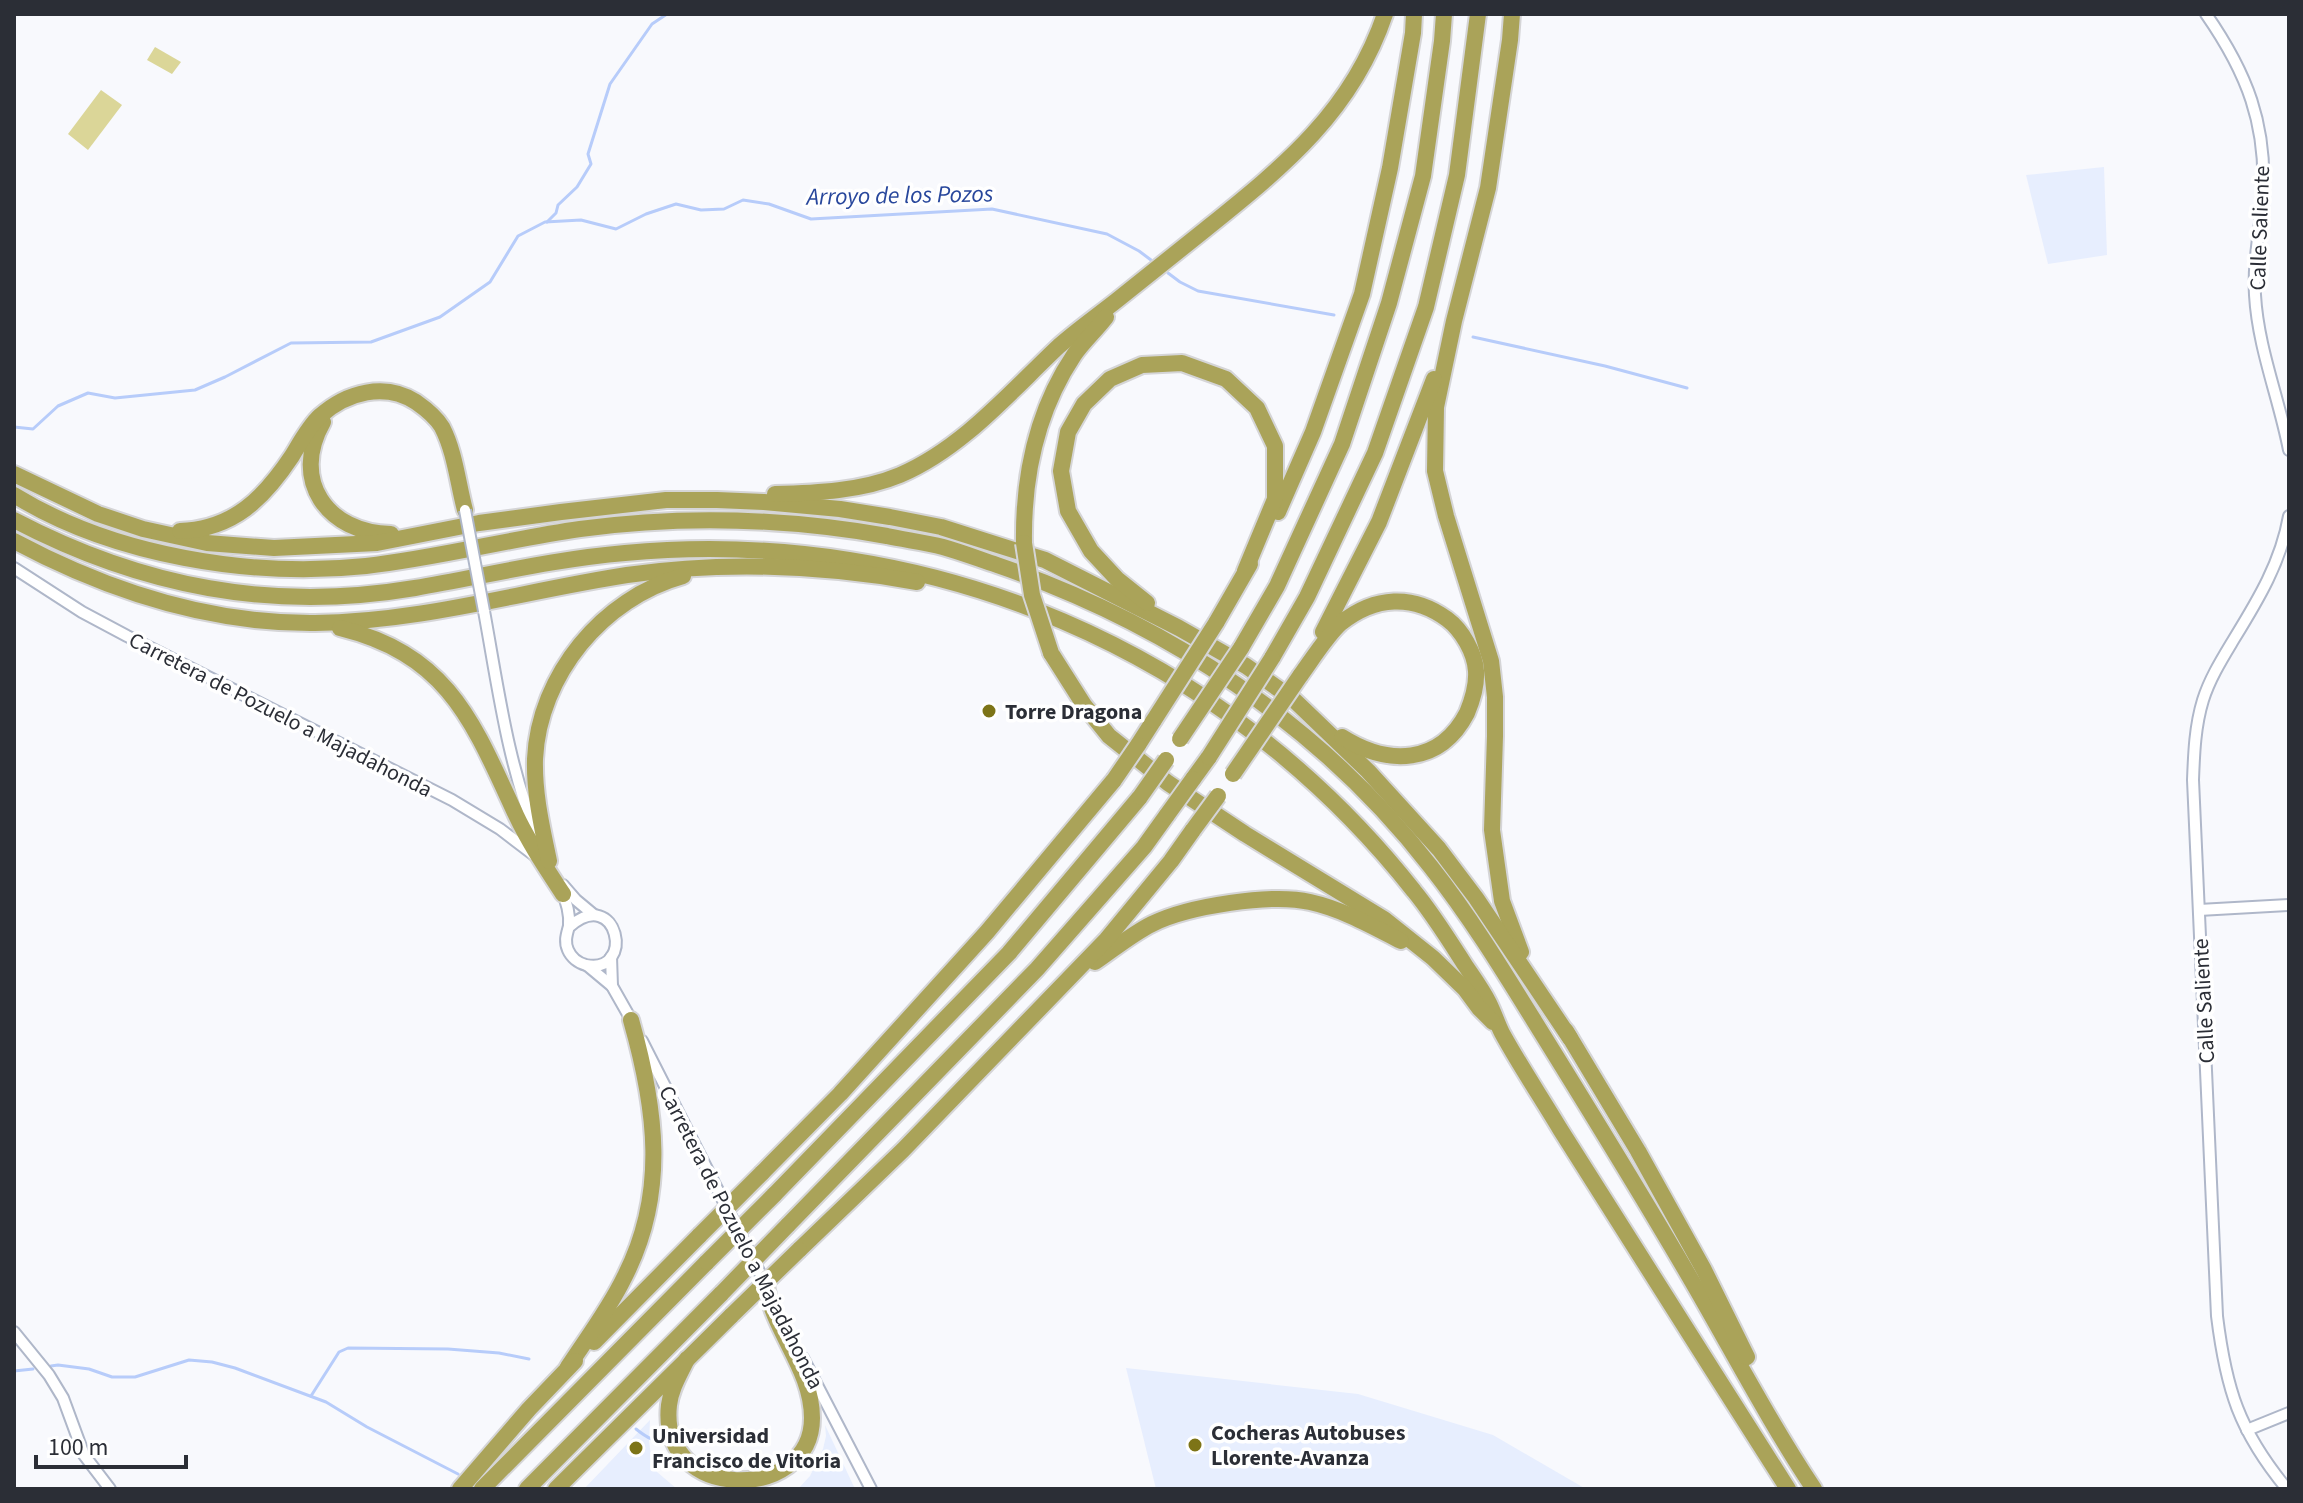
<svg xmlns="http://www.w3.org/2000/svg" width="2303" height="1503" font-family="'Source Sans 3',sans-serif">
  <rect width="100%" height="100%" fill="#f8f9fd"/>
  <g fill="#e7eefe">
    <path d="M 2104,167 L 2107,255 L 2048,264 L 2026,175 Z"/>
    <path d="M 1126,1368 L 1358,1394 L 1493,1435 L 1586,1489 L 1156,1489 Z"/>
    <path d="M 650,1420 L 649,1441 L 651,1456 L 657,1472 L 677,1489 L 584,1489 Z"/>
    <path d="M 825,1425 L 855,1489 L 798,1489 L 810,1476 L 823,1449 L 826,1436 Z"/>
  </g>
  <g fill="#dbd698">
    <path d="M 155,47 L 181,62 L 172,74 L 147,60 Z"/>
    <path d="M 101,90 L 122,105 L 88,150 L 68,134 Z"/>
  </g>
  <g fill="none" stroke-linecap="round" stroke-linejoin="round">
    <g stroke="#b7ccfa" stroke-width="3">
      <path d="M 547,222 L 556,213 L 558,205 L 577,187 L 591,164 L 588,154 L 610,84 L 652,24 L 667,14"/>
      <path d="M 1168,273 L 1180,282 L 1198,291 L 1334,315"/>
      <path d="M 1473,337 L 1605,366 L 1687,388"/>
      <path d="M 14,427 L 33,429 L 58,406 L 88,393 L 115,398 L 195,390 L 225,377 L 291,343 L 371,342 L 440,317 L 490,282 L 518,236 L 545,222 L 581,220 L 616,229 L 646,214 L 676,204 L 701,210 L 724,209 L 743,200 L 769,204 L 811,219 L 992,209 L 1107,234 L 1139,251 L 1151,260"/>
      <path d="M 51,1366 L 58,1365 L 89,1369 L 112,1377 L 135,1377 L 189,1360 L 212,1362 L 235,1368 L 326,1402 L 367,1427 L 458,1474"/>
      <path d="M 14,1371 L 33,1369"/>
      <path d="M 311,1396 L 339,1352 L 348,1348 L 448,1349 L 499,1353 L 529,1359"/>
      <path d="M 636,1429 C 646,1437 655,1443 667,1440"/>
      <path d="M 679,1437 L 690,1434 L 713,1442"/>
    </g>
    <g stroke="#afb7c9" stroke-width="14">
      <g id="minor">
        <path d="M 2206,14 C 2247,73 2267,124 2263,197 C 2260,229 2253,262 2255,295 C 2258,348 2279,398 2289,450"/>
        <path d="M 14,568 L 82,612 L 127,636 L 452,800 L 500,829 L 534,855"/>
        <path d="M 484,611 C 498,687 508,767 538,838"/>
        <path d="M 563,885 L 576,900 L 594,915"/>
        <path d="M 561,889 C 566,900 570,914 569,926 C 567,934 564,941 568,950 C 571,957 578,963 586,965 C 636,975 618,884 569,927"/>
        <path d="M 2199,910 L 2289,905"/>
        <path d="M 611,957 L 612,986"/>
        <path d="M 588,966 L 612,986 L 633,1023"/>
        <path d="M 642,1041 L 767,1287"/>
        <path d="M 14,1332 L 49,1375 L 63,1398 L 84,1455 L 110,1489"/>
        <path d="M 803,1358 L 871,1489"/>
        <path d="M 2247,1430 L 2289,1413"/>
        <path d="M 2287,1489 C 2239,1431 2226,1389 2217,1316 L 2193,780 C 2194,753 2195,726 2203,700 C 2210,678 2222,659 2234,639 C 2258,600 2281,562 2289,516"/>
      </g>
    </g>
    <g stroke="#d5d5d7" stroke-width="20">
      <g id="highway">
        <path d="M 1512,14 L 1510,40 L 1488,188 L 1454,321 L 1436,407 L 1435,471 L 1446,516 L 1491,661 L 1495,697 L 1495,736 L 1492,830 L 1502,901 L 1521,952"/>
        <path d="M 323,422 C 290,480 327,533 391,534"/>
        <path d="M 14,474 L 98,514 L 143,529 L 207,543 L 274,548 L 377,543 L 479,523 L 561,512 L 666,500 L 717,500 L 764,502 L 840,509 L 890,517 L 941,527 L 1045,560 L 1179,628 L 1246,666 L 1293,699 L 1368,771 L 1439,849 L 1476,898 L 1570,1038"/>
        <path d="M 775,494 C 816,493 862,491 900,475 C 963,448 1011,391 1059,346 C 1077,330 1097,316 1116,301 C 1146,277 1176,253 1206,229 C 1283,167 1352,112 1385,14"/>
        <path d="M 14,495 C 113,556 252,578 366,566 C 438,558 509,539 580,529 C 683,515 785,518 887,536 C 905,540 925,542 943,547 C 961,552 979,559 997,565 C 1166,623 1321,725 1431,867 C 1476,924 1513,987 1551,1048 C 1603,1132 1655,1216 1704,1302 C 1740,1365 1774,1429 1814,1489"/>
        <path d="M 1278,512 L 1313,432 L 1362,294 L 1390,168 L 1413,33 L 1414,14"/>
        <path d="M 14,520 C 142,587 272,612 415,588 C 485,576 554,559 625,553 C 930,525 1224,650 1414,891 C 1433,914 1449,940 1465,965 C 1473,977 1482,989 1489,1003 C 1494,1013 1497,1023 1502,1033 C 1520,1066 1541,1097 1560,1129 C 1635,1249 1712,1369 1788,1489"/>
        <path d="M 180,531 C 234,529 264,498 292,456 C 300,443 309,426 320,416 C 347,392 385,382 416,402 C 426,409 436,417 442,427 C 455,452 458,484 465,510"/>
        <path d="M 14,541 C 106,590 210,624 315,623 C 421,622 523,591 627,575 C 723,561 821,565 917,582"/>
        <path d="M 1024,543 C 1023,476 1036,412 1074,355 C 1083,342 1096,330 1106,317"/>
        <path d="M 1147,603 L 1117,579 L 1091,551 L 1068,511 L 1061,471 L 1068,432 L 1084,404 L 1110,379 L 1142,365 L 1182,363 L 1226,379 L 1257,408 L 1275,446 L 1275,499 L 1245,571"/>
        <path d="M 1216,623 L 1250,564"/>
        <path d="M 340,628 C 449,655 473,722 516,815 C 529,843 546,868 563,894"/>
        <path d="M 1323,632 L 1379,522 L 1434,379"/>
        <path d="M 1241,648 L 1277,586 L 1342,444 L 1389,303 L 1423,176 L 1442,41 L 1444,14"/>
        <path d="M 1051,653 L 1084,705 L 1109,736 L 1168,783 L 1245,834 L 1384,919 L 1433,958 L 1465,989 L 1479,1008 L 1493,1022"/>
        <path d="M 1272,658 L 1307,597 L 1375,453 L 1426,307 L 1457,175 L 1478,14"/>
        <path d="M 1300,676 C 1311,661 1328,634 1341,623 C 1375,596 1413,594 1447,619 C 1462,630 1475,653 1476,671 C 1477,685 1472,701 1467,713 C 1440,765 1388,766 1342,737"/>
        <path d="M 1138,745 L 1154,720"/>
        <path d="M 1193,779 L 1209,757"/>
        <path d="M 549,861 C 542,827 534,794 535,759 C 539,675 603,598 683,576"/>
        <path d="M 1095,962 C 1114,949 1132,934 1152,924 C 1188,906 1272,893 1310,902 C 1342,909 1372,926 1401,941"/>
        <path d="M 1566,1031 L 1638,1151 L 1704,1270 L 1747,1357"/>
        <path d="M 762,1173 L 840,1094 L 987,932 L 1114,780"/>
        <path d="M 774,1195 L 1009,953 L 1140,797"/>
        <path d="M 787,1226 L 1037,969 L 1144,847 L 1167,815"/>
        <path d="M 799,1250 L 903,1150 L 1106,940 L 1171,861 L 1193,830"/>
        <path d="M 594,1342 L 700,1235"/>
        <path d="M 687,1359 C 680,1374 671,1388 669,1405 C 658,1503 812,1503 812,1418 C 812,1369 773,1332 766,1285"/>
        <path d="M 568,1367 C 587,1338 609,1309 624,1278 C 668,1193 656,1108 631,1020"/>
        <path d="M 460,1489 L 529,1409 L 575,1361"/>
        <path d="M 482,1489 L 707,1262"/>
        <path d="M 527,1489 L 722,1293"/>
        <path d="M 556,1489 L 732,1315"/>
      </g>
    </g>
    <use href="#minor" stroke="#fff" stroke-width="10"/>
    <use href="#highway" stroke="#aaa359" stroke-width="16"/>
    <g stroke="#afb7c9" stroke-width="14" stroke-linecap="butt">
      <path id="minor-bridge" d="M 465,510 L 484,611"/>
    </g>
    <g stroke="#d5d5d7" stroke-width="20" stroke-linecap="butt">
      <g id="highway-bridge">
        <path d="M 1024,543 L 1032,595 L 1051,653"/>
        <path d="M 1154,720 L 1216,623"/>
        <path d="M 1180,739 L 1241,648"/>
        <path d="M 1209,757 L 1272,658"/>
        <path d="M 1233,774 L 1300,676"/>
        <path d="M 1114,780 L 1138,745"/>
        <path d="M 1140,797 L 1166,760"/>
        <path d="M 1167,815 L 1193,779"/>
        <path d="M 1193,830 L 1218,796"/>
        <path d="M 700,1235 L 762,1173"/>
        <path d="M 707,1262 L 774,1195"/>
        <path d="M 722,1293 L 787,1226"/>
        <path d="M 732,1315 L 799,1250"/>
      </g>
    </g>
    <use href="#minor-bridge" stroke="#fff" stroke-width="10"/>
    <use href="#highway-bridge" stroke="#aaa359" stroke-width="16"/>
  </g>
  <g fill="#7d7417" stroke="#fff" stroke-width="3">
    <circle cx="989" cy="711" r="8"/>
    <circle cx="1195" cy="1445" r="8"/>
    <circle cx="636" cy="1448" r="8"/>
  </g>
  <g text-anchor="middle" stroke-width="7" stroke-linejoin="round" paint-order="stroke">
    <g font-size="22" fill="#2b2e36" stroke="#fff">
      <text transform="translate(2259 228) rotate(-88)" y="8">Calle Saliente</text>
      <text transform="translate(281 714) rotate(27)" y="8">Carretera de Pozuelo a Majadahonda</text>
      <text transform="translate(2203 1001) rotate(-93)" y="8">Calle Saliente</text>
      <text transform="translate(742 1237) rotate(63)" y="8">Carretera de Pozuelo a Majadahonda</text>
    </g>
    <g font-size="22" font-weight="bold" fill="#2b2e36" stroke="#fff" text-anchor="start">
      <text x="1005" y="719">Torre Dragona</text>
      <text x="1211" y="1440">Cocheras Autobuses<tspan x="1211" dy="25">Llorente-Avanza</tspan></text>
      <text x="652" y="1443">Universidad<tspan x="652" dy="25">Francisco de Vitoria</tspan></text>
    </g>
    <g font-size="24" font-style="italic" fill="#28479c" stroke="#fff">
      <text transform="translate(900 195) rotate(-1)" y="8">Arroyo de los Pozos</text>
    </g>
  </g>
  <rect width="2303" height="1503" fill="none" stroke="#2b2e36" stroke-width="32"/>
  <path d="M36 1455v12h150v-12" fill="none" stroke="#2b2e36" stroke-width="4"/>
  <text x="48" y="1455" font-size="24" fill="#2b2e36" stroke="#ffffff" stroke-width="6" paint-order="stroke">100 m</text>
</svg>
